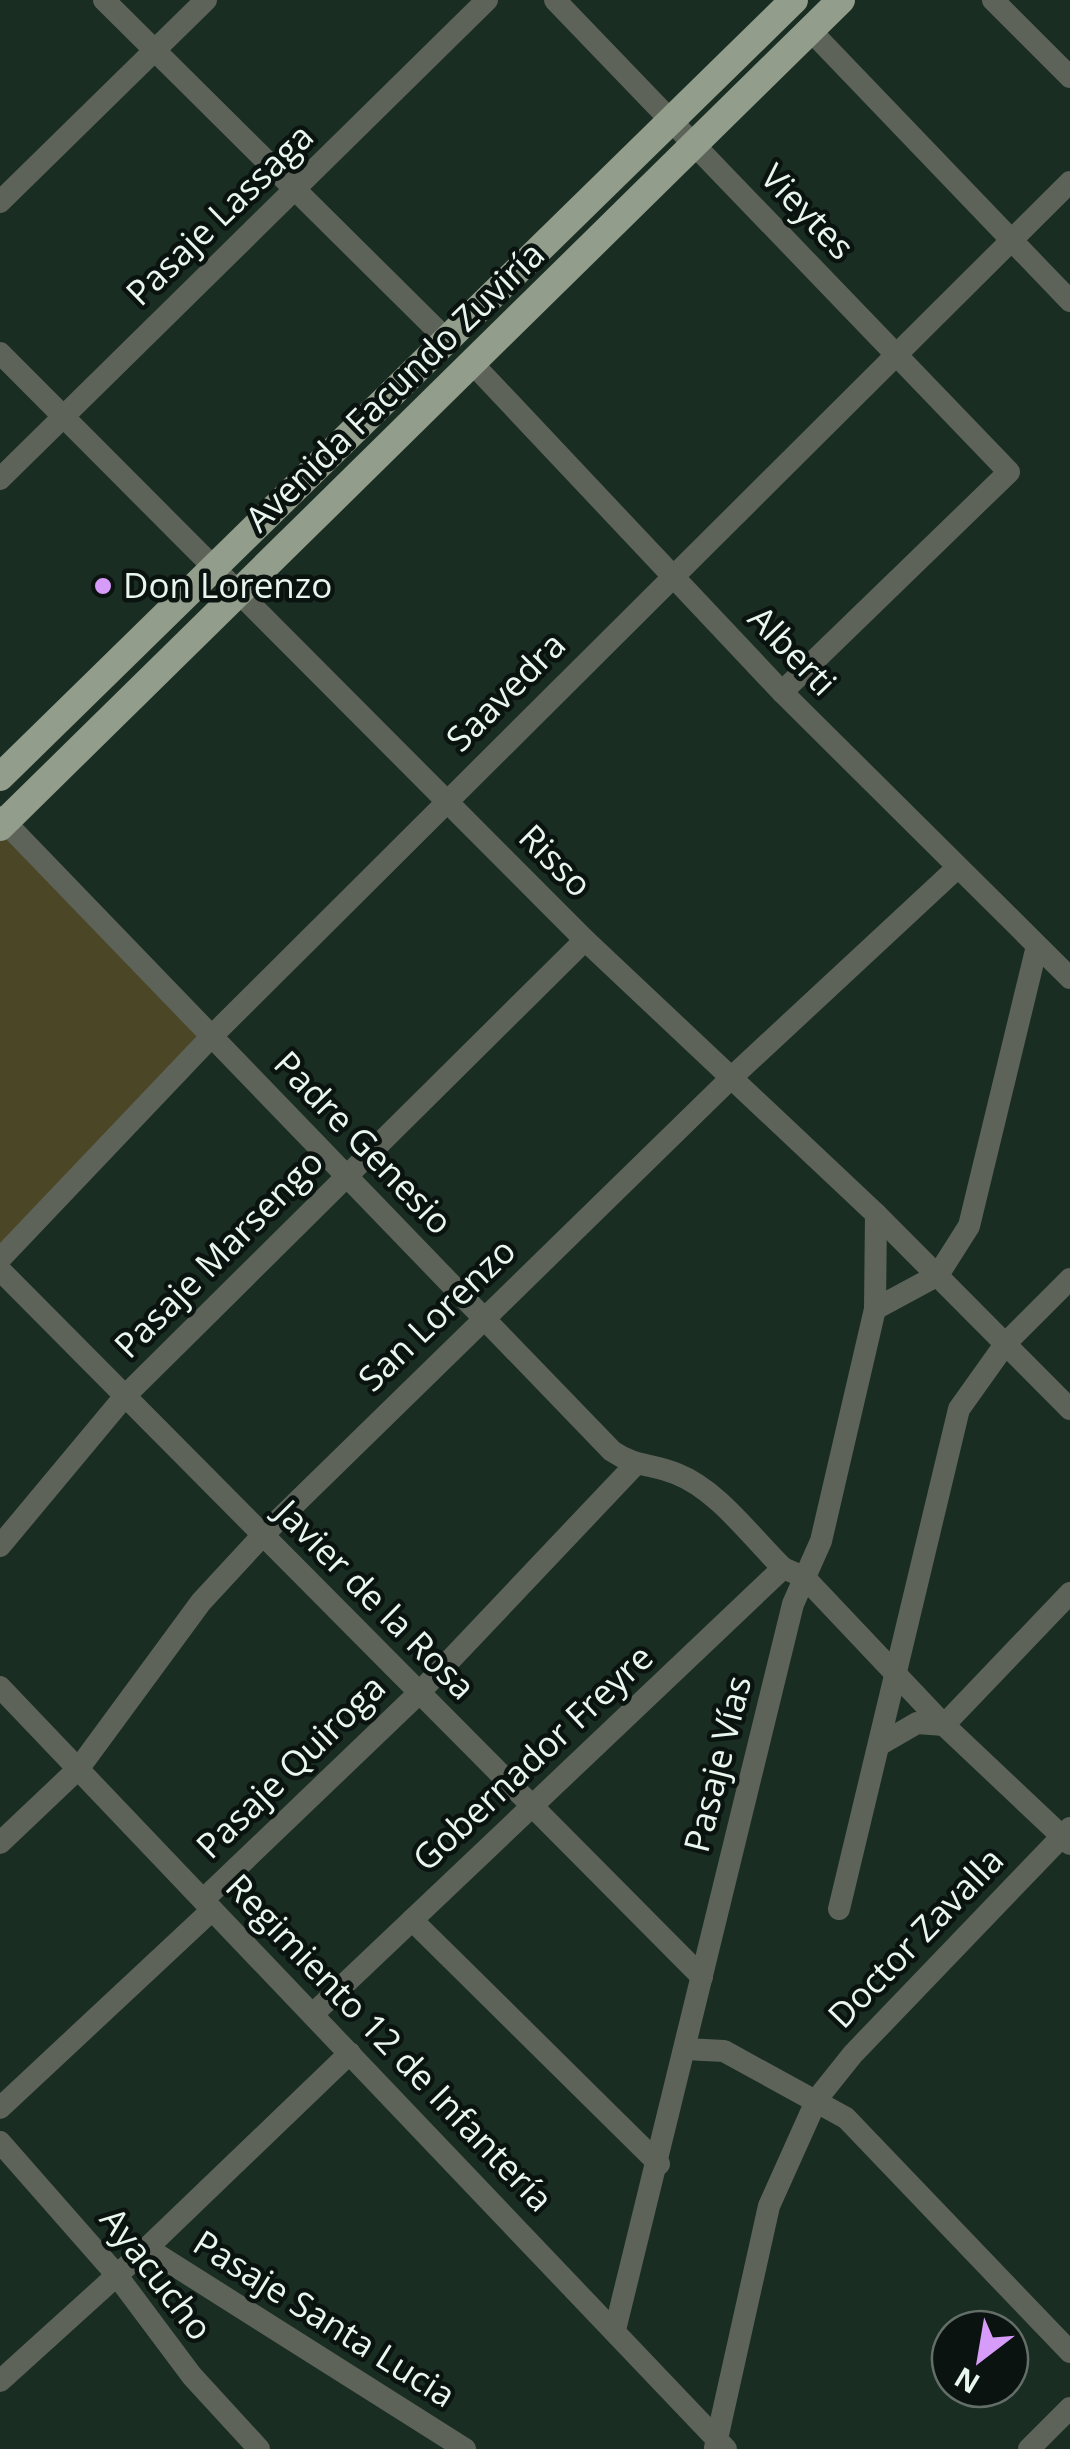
<svg xmlns="http://www.w3.org/2000/svg" width="1070" height="2449" font-family="'Open Sans',sans-serif">
  <rect width="100%" height="100%" fill="#192d23"/>
  <path fill="#4b4726" d="M 0,831 L 208,1037 L 0,1252 Z"/>
  <g fill="none" stroke-linecap="round" stroke-linejoin="round">
    <g stroke="#5e635a" stroke-width="22">
      <path d="M 104,0 L 449,342"/>
      <path d="M 555,0 L 1009,472 L 782,692"/>
      <path d="M 993,0 L 1070,77"/>
      <path d="M 810,30 L 1070,301"/>
      <path d="M 0,202 L 206,0"/>
      <path d="M 0,353 L 585,940 L 876,1214 L 1070,1409"/>
      <path d="M 473,364 L 782,692 L 1070,978"/>
      <path d="M 0,479 L 487,0"/>
      <path d="M 0,817 L 612,1451 C 637,1468 652,1463 677,1474 C 718,1490 752,1538 783,1568"/>
      <path d="M 0,1259 L 211,1037 L 1070,182"/>
      <path d="M 0,1270 L 702,1977"/>
      <path d="M 875,1309 L 938,1275 L 969,1226 L 1037,946"/>
      <path d="M 0,1546 L 125,1396 L 585,940"/>
      <path d="M 0,1687 L 726,2449"/>
      <path d="M 879,1745 L 917,1723 L 944,1725 L 1070,1593"/>
      <path d="M 0,1843 L 79,1768 L 201,1602 L 262,1536 L 731,1078 L 957,868"/>
      <path d="M 203,1900 L 418,1694 L 634,1466"/>
      <path d="M 839,1909 L 959,1409 L 1006,1343 L 1070,1279"/>
      <path d="M 412,1920 L 659,2164"/>
      <path d="M 313,2014 L 783,1568 L 804,1577 L 944,1725 L 1070,1844"/>
      <path d="M 685,2049 L 724,2051 L 846,2118 L 1070,2352"/>
      <path d="M 0,2108 L 212,1910"/>
      <path d="M 0,2142 L 115,2273 L 192,2376 L 259,2449"/>
      <path d="M 147,2248 L 465,2449"/>
      <path d="M 615,2330 L 793,1604 L 821,1541 L 875,1309 L 876,1214"/>
      <path d="M 0,2381 L 147,2248 L 350,2053"/>
      <path d="M 715,2448 L 769,2206 L 817,2099 L 853,2054 L 1070,1828"/>
      <path d="M 1029,2449 L 1070,2408"/>
    </g>
    <g stroke="#939d8b" stroke-width="28">
      <path d="M 0,777 L 794,0"/>
      <path d="M 0,827 L 841,0"/>
    </g>
  </g>
  <circle fill="#d79bf9" stroke="#0a130f" stroke-width="4" cx="103" cy="586" r="10"/>
  <g text-anchor="middle" stroke-width="9" stroke-linejoin="round" paint-order="stroke">
    <g font-size="35" fill="#e9f6ef" stroke="#0a130f">
      <text transform="translate(807 212) rotate(46)" y="12">Vieytes</text>
      <text transform="translate(220 215) rotate(-44)" y="12">Pasaje Lassaga</text>
      <text transform="translate(395 387) rotate(-44)" y="12">Avenida Facundo Zuviría</text>
      <text transform="translate(792 651) rotate(46)" y="12">Alberti</text>
      <text transform="translate(506 692) rotate(-45)" y="12">Saavedra</text>
      <text transform="translate(555 861) rotate(45)" y="12">Risso</text>
      <text transform="translate(363 1143) rotate(46)" y="12">Padre Genesio</text>
      <text transform="translate(219 1254) rotate(-45)" y="12">Pasaje Marsengo</text>
      <text transform="translate(437 1315) rotate(-44)" y="12">San Lorenzo</text>
      <text transform="translate(375 1600) rotate(45)" y="12">Javier de la Rosa</text>
      <text transform="translate(533 1758) rotate(-43)" y="12">Gobernador Freyre</text>
      <text transform="translate(718 1764) rotate(-76)" y="12">Pasaje Vías</text>
      <text transform="translate(291 1767) rotate(-44)" y="12">Pasaje Quiroga</text>
      <text transform="translate(916 1938) rotate(-46)" y="12">Doctor Zavalla</text>
      <text transform="translate(389 2043) rotate(46)" y="12">Regimiento 12 de Infantería</text>
      <text transform="translate(156 2274) rotate(52)" y="12">Ayacucho</text>
      <text transform="translate(324 2319) rotate(32)" y="12">Pasaje Santa Lucia</text>
    </g>
    <g font-size="35" fill="#e9f6ef" stroke="#0a130f" text-anchor="start">
      <text x="123" y="598">Don Lorenzo</text>
    </g>
  </g>
  <g transform="translate(980 2359) rotate(211)"><circle r="48" fill="#0a130f" stroke="#636e69" stroke-width="2.5"/>
  <path d="M0-8L18 38L0 25L-18 38Z" fill="#d79bf9"/>
  <text y="-15" font-size="28" font-weight="bold" text-anchor="middle" fill="#e9f6ef">N</text>
  </g>
</svg>
